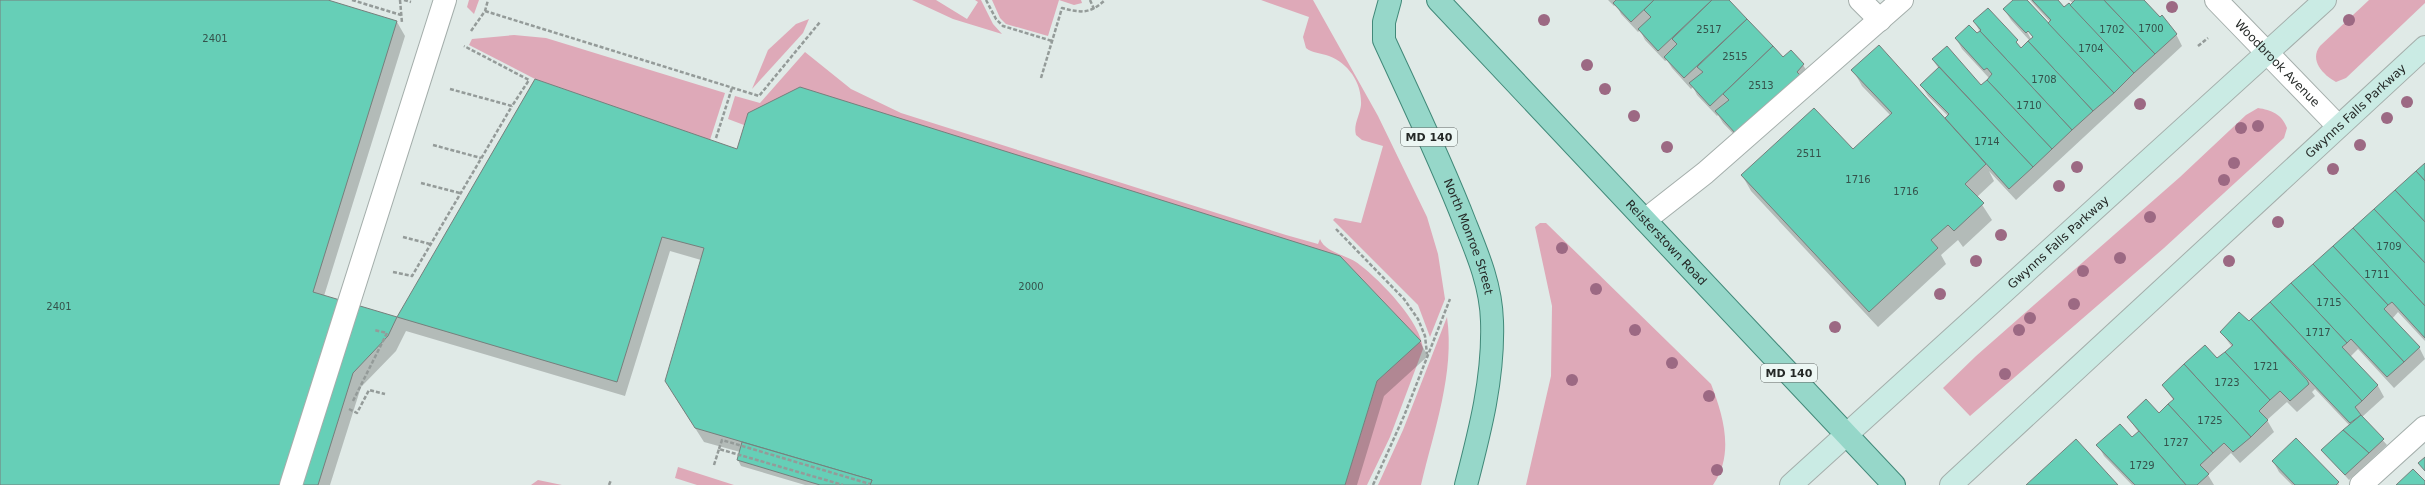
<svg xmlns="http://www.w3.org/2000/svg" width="2425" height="485" font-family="'DejaVu Sans',sans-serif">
  <rect width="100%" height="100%" fill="#e0eae7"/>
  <g fill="#dea9b8">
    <path d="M 469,0 L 479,0 L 474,14 L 467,7 Z"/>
    <path d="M 912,0 L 936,0 L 967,19 L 978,2 L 975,0 L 981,0 L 993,24 L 1002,34 L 953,19 Z"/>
    <path d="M 992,0 L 1081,0 L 1082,3 L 1074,5 L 1059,0 L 1048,36 L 1006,24 L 1000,18 Z"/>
    <path d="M 1261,0 L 1313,0 L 1378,116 L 1427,217 L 1438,254 L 1445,299 L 1430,337 L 1418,305 L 1333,220 L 1335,218 L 1361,223 L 1383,146 L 1362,140 L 1356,135 C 1353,125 1360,115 1361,105 C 1362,83 1349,64 1329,56 C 1321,53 1312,53 1306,48 L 1303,37 L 1309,17 Z"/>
    <path d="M 2369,0 L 2425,0 L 2425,3 L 2346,78 L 2336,82 C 2323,75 2309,60 2320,46 Z"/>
    <path d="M 809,19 L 803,33 L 752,89 L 768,50 L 796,24 Z"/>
    <path d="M 514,35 L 546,38 L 725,93 L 710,140 L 535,79 L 469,45 L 472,39 Z"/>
    <path d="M 805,52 L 851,89 L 901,113 L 1286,235 L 1318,244 L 1320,239 C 1325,253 1349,255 1360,265 C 1381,281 1421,322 1423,349 L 1390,437 L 1367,485 L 1345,485 L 1377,381 L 1421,341 L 1340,256 L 748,113 L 744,125 L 728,119 L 735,96 L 760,103 Z"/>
    <path d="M 2258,108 C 2271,110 2282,114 2287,128 L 2284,138 L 2164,248 L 1970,416 L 1943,388 L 1976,356 L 2180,177 L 2246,115 Z"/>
    <path d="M 1540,223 L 1546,223 L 1711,384 C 1723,415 1735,454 1713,485 L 1526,485 L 1551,376 L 1552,306 L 1535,227 Z"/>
    <path d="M 1447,317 C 1455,373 1434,430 1421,485 L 1378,485 L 1403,430 Z"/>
    <path d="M 678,467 L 734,485 L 697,485 L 675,478 Z"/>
    <path d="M 538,480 L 562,485 L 531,485 Z"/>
  </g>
  <g fill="#0003" fill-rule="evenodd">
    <path d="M 0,0 L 325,0 L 397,22 L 405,36 L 324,296 L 398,318 L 535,80 L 737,150 L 1420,342 L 1428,356 L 1384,396 L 1357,485 L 805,485 L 741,466 L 738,460 L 740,452 L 704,442 L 674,395 L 701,260 L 670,251 L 625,396 L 406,331 L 396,351 L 361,387 L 330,485 L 0,485 Z"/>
    <path d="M 1608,0 L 1728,0 L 1783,58 L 1803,65 L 1810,76 L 1743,144 L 1723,123 L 1718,115 L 1717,116 L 1697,95 L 1693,87 L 1691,89 L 1672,68 L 1667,60 L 1665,61 L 1645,40 L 1640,30 L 1638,32 L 1621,14 L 1616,4 L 1614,6 Z"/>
    <path d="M 2015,0 L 2026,0 L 2048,24 L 2050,22 L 2030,0 L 2056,0 L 2064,8 L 2073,3 L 2069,0 L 2143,0 L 2176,34 L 2182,46 L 2016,200 L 1989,171 L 1994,181 L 1977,197 L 1992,220 L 1963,247 L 1958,240 L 1941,255 L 1946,264 L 1878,327 L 1751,191 L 1742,175 L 1853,151 L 1891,116 L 1862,86 L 1853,70 L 1948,122 L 1946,118 L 1948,116 L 1928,96 L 1921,85 L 1939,69 L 1933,60 L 1981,86 L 1989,78 L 1962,49 L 1956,38 L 1977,35 L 1980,32 L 1974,21 L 1988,9 L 2022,49 L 2030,41 L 2011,20 L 2004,9 ZM 2026,26 L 2034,39 L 2031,39 L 2025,28 Z"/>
    <path d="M 2425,164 L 2425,341 L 2398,312 L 2392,319 L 2419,347 L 2425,359 L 2394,388 L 2358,349 L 2350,357 L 2378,386 L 2384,397 L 2362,417 L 2387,445 L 2349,480 L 2322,450 L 2350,426 L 2315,389 L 2312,392 L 2315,396 L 2297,412 L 2287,402 L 2267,420 L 2274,432 L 2240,463 L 2231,453 L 2208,475 L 2214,485 L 2132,485 L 2104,456 L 2098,445 L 2132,439 L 2139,433 L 2128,417 L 2159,415 L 2174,401 L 2163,385 L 2217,360 L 2232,347 L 2221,332 L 2249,323 Z"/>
    <path d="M 2273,461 L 2338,483 L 2339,485 L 2292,485 L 2279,472 Z"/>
  </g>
  <g fill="#66cfb7" stroke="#767f7c">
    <path d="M 0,0 L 328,0 L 397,21 L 313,292 L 397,317 L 388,336 L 353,373 L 318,485 L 0,485 Z"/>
    <path d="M 1616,0 L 1654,0 L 1631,22 L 1613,3 Z"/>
    <path d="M 1654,0 L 1712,0 L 1658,51 L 1638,29 L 1651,17 L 1644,10 Z"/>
    <path d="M 1712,0 L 1729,0 L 1747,19 L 1684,78 L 1664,57 L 1677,44 L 1672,39 Z"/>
    <path d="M 2013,0 L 2027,0 L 2114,93 L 2093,111 L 2028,41 L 2033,37 L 2028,31 L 2026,33 L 2003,9 Z"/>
    <path d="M 2032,0 L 2058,0 L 2064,7 L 2069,3 L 2134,73 L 2114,93 L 2048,23 L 2051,20 Z"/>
    <path d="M 2075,0 L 2104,0 L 2155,54 L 2134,73 L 2070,5 Z"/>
    <path d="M 2104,0 L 2144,0 L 2160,17 L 2162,15 L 2177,34 L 2155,54 Z"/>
    <path d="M 1988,8 L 2018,40 L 2016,42 L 2021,48 L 2028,41 L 2093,111 L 2072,130 L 1980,31 L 1981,30 L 1973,21 Z"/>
    <path d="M 1747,19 L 1773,46 L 1710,106 L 1689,83 L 1703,72 L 1697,67 Z"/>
    <path d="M 1969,25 L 1977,33 L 1980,31 L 2072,130 L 2052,149 L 1987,80 L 1992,74 L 1987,68 L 1984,70 L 1955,38 Z"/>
    <path d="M 1879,45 L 1986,164 L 1965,184 L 1984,203 L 1954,231 L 1948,225 L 1931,240 L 1938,248 L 1869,312 L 1741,175 L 1814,108 L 1853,149 L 1892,113 L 1851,70 Z"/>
    <path d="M 1773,46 L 1783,57 L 1791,50 L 1804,64 L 1797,72 L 1801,76 L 1736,134 L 1715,111 L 1729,100 L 1723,94 Z"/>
    <path d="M 1947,46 L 1981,85 L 1987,80 L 2052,149 L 2033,167 L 1932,59 Z"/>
    <path d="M 1939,67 L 2033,167 L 2009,189 L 1945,118 L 1949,114 L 1920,85 Z"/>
    <path d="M 535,79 L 737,149 L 748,113 L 800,87 L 1340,256 L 1421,341 L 1377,381 L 1345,485 L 870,485 L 872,480 L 695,428 L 665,381 L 704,248 L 662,237 L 617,382 L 397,317 Z"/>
    <path d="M 2425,163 L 2425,181 L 2416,171 Z"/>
    <path d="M 2416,171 L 2425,181 L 2425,222 L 2395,190 Z"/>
    <path d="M 2395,190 L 2425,222 L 2425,263 L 2374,209 Z"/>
    <path d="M 2374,209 L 2425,263 L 2425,306 L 2353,228 Z"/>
    <path d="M 2353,228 L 2425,306 L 2425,338 L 2392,302 L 2388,305 L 2333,246 Z"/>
    <path d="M 2333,246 L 2388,305 L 2384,309 L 2420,347 L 2404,362 L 2313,264 Z"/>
    <path d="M 2313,264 L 2404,362 L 2387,377 L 2351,339 L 2347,343 L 2291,283 Z"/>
    <path d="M 2291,283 L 2347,343 L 2342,347 L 2378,385 L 2362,401 L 2270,302 Z"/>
    <path d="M 2270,302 L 2362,401 L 2355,407 L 2361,415 L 2350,423 L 2251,319 Z"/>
    <path d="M 2239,312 L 2249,321 L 2251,319 L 2307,380 L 2309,384 L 2290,401 L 2280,391 L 2270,400 L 2225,352 L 2233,345 L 2220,332 Z"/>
    <path d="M 2205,345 L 2217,358 L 2225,352 L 2270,400 L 2259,411 L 2268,420 L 2251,437 L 2184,364 Z"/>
    <path d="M 2184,364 L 2251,437 L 2233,452 L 2224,443 L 2213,453 L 2168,404 L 2174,399 L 2162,385 Z"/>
    <path d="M 2146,399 L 2159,413 L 2168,404 L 2213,453 L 2200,465 L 2209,474 L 2197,485 L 2186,485 L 2127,417 Z"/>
    <path d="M 2361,415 L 2384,439 L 2369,453 L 2343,430 Z"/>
    <path d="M 2120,424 L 2132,437 L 2139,431 L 2186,485 L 2135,485 L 2096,445 Z"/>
    <path d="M 2343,430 L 2369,453 L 2345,475 L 2321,450 Z"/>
    <path d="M 2296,438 L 2339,482 L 2336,485 L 2295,485 L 2272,461 Z"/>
    <path d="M 2076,439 L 2118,485 L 2026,485 Z"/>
    <path d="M 742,442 L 872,480 L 870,485 L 820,485 L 737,460 Z"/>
    <path d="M 2425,457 L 2425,471 L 2418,463 Z"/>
    <path d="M 2413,469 L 2425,481 L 2425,485 L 2396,485 Z"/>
  </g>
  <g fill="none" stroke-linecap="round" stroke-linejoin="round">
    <g stroke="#a4aeab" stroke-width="24">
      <g id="lane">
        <path d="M 1860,0 L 1880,20"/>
        <path d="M 1645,220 L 1705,173 L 1902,0"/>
        <path d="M 291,485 L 445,0"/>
        <path d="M 2361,485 L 2425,427"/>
      </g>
    </g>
    <g stroke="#a4aeab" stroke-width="24">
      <g id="street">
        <path id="s1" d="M 2216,0 L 2338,126"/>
      </g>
    </g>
    <g stroke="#a4aeab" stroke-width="24">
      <g id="secondary">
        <path id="s2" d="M 1791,485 L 2325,0"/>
        <path id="s3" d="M 1951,485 L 2425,47"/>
      </g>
    </g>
    <g stroke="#418979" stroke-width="24">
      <g id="primary">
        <path id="s4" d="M 1390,0 L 1384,22 L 1384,40 C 1412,101 1441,161 1465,223 C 1478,255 1491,286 1492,321 C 1494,377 1480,431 1466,485"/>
        <path id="s5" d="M 1438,0 L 1894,485"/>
      </g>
    </g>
    <g stroke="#949b99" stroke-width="2.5" stroke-dasharray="4 2" stroke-linecap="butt">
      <path d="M 352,0 L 401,15"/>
      <path d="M 400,0 L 402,23"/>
      <path d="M 404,0 L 411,2"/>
      <path d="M 986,0 L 996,19 L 1003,26 L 1052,41"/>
      <path d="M 1090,0 L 1094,9"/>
      <path d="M 485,11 L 759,96 L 820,22"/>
      <path d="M 471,31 L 485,11 L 488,0"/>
      <path d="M 2198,46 L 2208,38"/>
      <path d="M 1041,78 L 1062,8 C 1081,13 1090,14 1105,0"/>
      <path d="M 450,89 L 512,106 L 529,80 L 464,46"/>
      <path d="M 716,138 L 732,88"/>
      <path d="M 433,145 L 481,158"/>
      <path d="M 421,183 L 460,193"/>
      <path d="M 1336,229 L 1404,299 L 1418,319 L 1425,336 L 1427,354"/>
      <path d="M 403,237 L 430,244"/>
      <path d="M 393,272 L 412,276 L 512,106"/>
      <path d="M 353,401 L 387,333 L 374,330"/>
      <path d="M 349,409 L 357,413 L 369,390 L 385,394"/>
      <path d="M 719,449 L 722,440 L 870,484"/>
      <path d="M 714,465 L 719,449 L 843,485"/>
      <path d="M 609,485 L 611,480"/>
      <path d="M 1373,485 L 1404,416 L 1450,299"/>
    </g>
    <use href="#lane" stroke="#fff" stroke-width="22"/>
    <use href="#street" stroke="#fff" stroke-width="22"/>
    <use href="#secondary" stroke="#caebe4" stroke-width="22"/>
    <use href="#primary" stroke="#96d7c9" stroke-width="22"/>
  </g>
  <g fill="#9c6983">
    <circle cx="2172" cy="7" r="6"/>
    <circle cx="1544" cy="20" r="6"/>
    <circle cx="2349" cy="20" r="6"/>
    <circle cx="1587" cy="65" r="6"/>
    <circle cx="1605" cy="89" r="6"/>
    <circle cx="2407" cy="102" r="6"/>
    <circle cx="2140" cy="104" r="6"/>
    <circle cx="1634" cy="116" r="6"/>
    <circle cx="2387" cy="118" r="6"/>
    <circle cx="2258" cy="126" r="6"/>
    <circle cx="2241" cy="128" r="6"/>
    <circle cx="2360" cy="145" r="6"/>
    <circle cx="1667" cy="147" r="6"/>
    <circle cx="2234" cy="163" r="6"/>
    <circle cx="2077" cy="167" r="6"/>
    <circle cx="2333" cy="169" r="6"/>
    <circle cx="2224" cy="180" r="6"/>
    <circle cx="2059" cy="186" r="6"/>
    <circle cx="2150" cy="217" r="6"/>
    <circle cx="2278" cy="222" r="6"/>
    <circle cx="2001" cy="235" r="6"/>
    <circle cx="1562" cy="248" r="6"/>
    <circle cx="2120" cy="258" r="6"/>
    <circle cx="1976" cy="261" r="6"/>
    <circle cx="2229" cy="261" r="6"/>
    <circle cx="2083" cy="271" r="6"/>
    <circle cx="1596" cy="289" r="6"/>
    <circle cx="1940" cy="294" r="6"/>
    <circle cx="2074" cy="304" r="6"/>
    <circle cx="2030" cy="318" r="6"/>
    <circle cx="1835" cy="327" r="6"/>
    <circle cx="1635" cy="330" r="6"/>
    <circle cx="2019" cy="330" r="6"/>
    <circle cx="1672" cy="363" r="6"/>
    <circle cx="2005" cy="374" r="6"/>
    <circle cx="1572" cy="380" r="6"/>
    <circle cx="1709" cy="396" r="6"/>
    <circle cx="1717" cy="470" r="6"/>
  </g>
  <g text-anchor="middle" stroke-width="3.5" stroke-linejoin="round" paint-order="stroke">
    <g font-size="10" fill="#35524b">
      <text x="2151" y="32">1700</text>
      <text x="1709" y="33">2517</text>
      <text x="2112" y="33">1702</text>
      <text x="215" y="42">2401</text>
      <text x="2091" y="52">1704</text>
      <text x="1735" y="60">2515</text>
      <text x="2044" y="83">1708</text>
      <text x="1761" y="89">2513</text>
      <text x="2029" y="109">1710</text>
      <text x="1987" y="145">1714</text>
      <text x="1809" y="157">2511</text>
      <text x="1858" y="183">1716</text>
      <text x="1906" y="195">1716</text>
      <text x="2389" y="250">1709</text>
      <text x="2377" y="278">1711</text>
      <text x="1031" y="290">2000</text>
      <text x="2329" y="306">1715</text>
      <text x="59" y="310">2401</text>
      <text x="2318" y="336">1717</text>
      <text x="2266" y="370">1721</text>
      <text x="2227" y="386">1723</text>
      <text x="2210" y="424">1725</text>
      <text x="2176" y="446">1727</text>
      <text x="2142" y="469">1729</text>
    </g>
    <g fill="#edf7f4" stroke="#616764" stroke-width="1">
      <rect x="1401" y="128" width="56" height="18" rx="3"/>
      <rect x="1761" y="364" width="56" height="18" rx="3"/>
    </g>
    <g font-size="11" font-weight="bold" fill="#252927">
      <text x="1429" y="141">MD 140</text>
      <text x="1789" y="377">MD 140</text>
    </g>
    <g font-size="12" fill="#252927" stroke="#edf7f4">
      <text dy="4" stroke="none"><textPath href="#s1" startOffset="88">Woodbrook Avenue</textPath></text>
      <text dy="4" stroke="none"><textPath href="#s3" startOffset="551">Gwynns Falls Parkway</textPath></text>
      <text dy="4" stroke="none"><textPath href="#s4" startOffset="255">North Monroe Street</textPath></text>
      <text dy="4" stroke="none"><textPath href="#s5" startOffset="333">Reisterstown Road</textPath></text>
      <text dy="4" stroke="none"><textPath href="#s2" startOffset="361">Gwynns Falls Parkway</textPath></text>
    </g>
  </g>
</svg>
